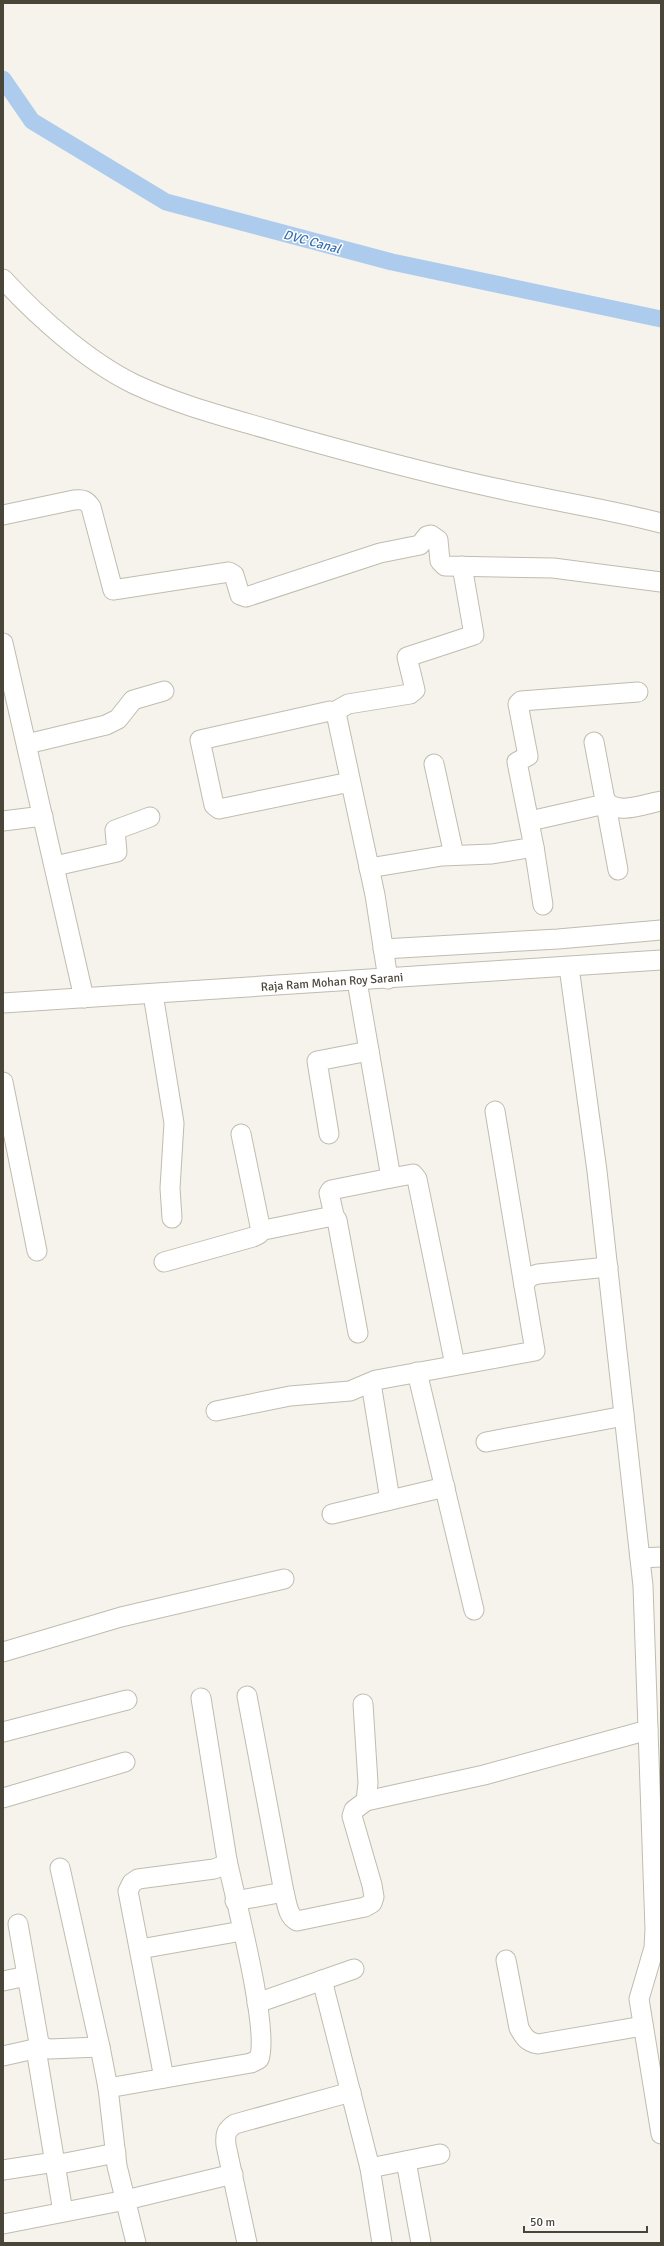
<svg xmlns="http://www.w3.org/2000/svg" width="664" height="2246" font-family="Signika,sans-serif">
  <rect width="100%" height="100%" fill="#f5f3ec"/>
  <g fill="none" stroke-linecap="round" stroke-linejoin="round">
    <path stroke="#adcbed" stroke-width="17" d="M 3,79 L 32,121 L 166,202 L 392,262 L 661,319"/>
    <g stroke="#c0bcae" stroke-width="21">
      <g id="minor">
        <path d="M 3,279 C 38,317 87,361 134,384 C 179,405 226,417 274,431 C 348,452 424,473 500,489 C 553,501 608,509 661,523"/>
        <path d="M 3,515 L 74,500 C 83,499 86,500 91,507 L 113,590 L 229,572 L 234,575 L 240,595 L 246,597 L 380,553 L 420,545 L 427,536 L 431,535 L 438,540 L 440,561 L 445,566 L 553,568 L 661,582"/>
        <path d="M 3,643 L 84,998"/>
        <path d="M 334,712 L 348,704 L 410,694 L 415,690 L 407,657 L 474,635 L 462,566"/>
        <path d="M 594,742 L 605,800 C 616,816 644,804 661,801"/>
        <path d="M 27,744 L 106,725 L 118,719 L 133,700 L 164,691"/>
        <path d="M 434,764 L 454,855"/>
        <path d="M 350,782 L 219,809 L 214,805 L 200,740 L 330,711 L 336,713 L 375,895 L 388,979"/>
        <path d="M 605,800 L 618,870"/>
        <path d="M 3,821 L 43,816"/>
        <path d="M 530,821 L 605,804"/>
        <path d="M 534,847 L 543,905"/>
        <path d="M 55,866 L 117,852 L 115,830 L 150,817"/>
        <path d="M 369,868 L 442,856 L 492,854 L 534,847 L 517,762 L 528,756 L 518,704 L 521,701 L 638,692"/>
        <path d="M 383,949 L 558,939 L 661,930"/>
        <path d="M 569,967 L 597,1171 L 643,1586 L 655,1929 L 654,1948 L 639,1999 L 661,2134"/>
        <path d="M 357,981 L 391,1178 L 413,1174 L 417,1179 L 455,1365"/>
        <path d="M 153,994 L 174,1123 L 170,1188 L 172,1218"/>
        <path d="M 3,1003 L 661,960"/>
        <path d="M 3,1082 L 37,1251"/>
        <path d="M 495,1111 L 524,1286"/>
        <path d="M 241,1134 L 260,1226 L 264,1230 L 333,1216 L 334,1215 L 329,1193 L 331,1190 L 391,1178"/>
        <path d="M 329,1134 L 317,1061 L 369,1051"/>
        <path d="M 334,1216 L 337,1220 L 358,1333"/>
        <path d="M 164,1262 L 253,1237 L 259,1234 L 262,1229"/>
        <path d="M 417,1372 L 474,1610"/>
        <path d="M 371,1383 L 390,1500"/>
        <path d="M 216,1411 L 290,1396 L 350,1391 L 376,1380 L 535,1351 L 524,1286 C 527,1278 530,1276 538,1274 L 608,1267"/>
        <path d="M 486,1442 L 624,1416"/>
        <path d="M 332,1514 L 445,1487"/>
        <path d="M 640,1558 L 661,1557"/>
        <path d="M 3,1652 L 121,1617 L 284,1579"/>
        <path d="M 247,1696 L 284,1892 C 287,1902 287,1916 297,1921 L 365,1907 L 372,1903 L 374,1897 L 372,1885 L 352,1816 L 354,1810 L 366,1801 L 368,1783 L 363,1704"/>
        <path d="M 3,1732 L 127,1700"/>
        <path d="M 3,1798 L 125,1762"/>
        <path d="M 366,1801 L 484,1775 L 648,1730"/>
        <path d="M 60,1868 L 100,2047 L 108,2088 L 117,2166 L 136,2243"/>
        <path d="M 235,1901 L 284,1892"/>
        <path d="M 18,1924 L 39,2043 L 43,2047 L 49,2049 L 100,2047"/>
        <path d="M 140,1949 L 242,1931"/>
        <path d="M 506,1960 L 519,2028 C 524,2037 527,2042 538,2044 L 643,2026"/>
        <path d="M 322,1980 L 370,2168 L 382,2243"/>
        <path d="M 3,1981 L 27,1976"/>
        <path d="M 257,2003 L 354,1969"/>
        <path d="M 36,2049 L 63,2212"/>
        <path d="M 3,2056 L 43,2047"/>
        <path d="M 164,2078 L 128,1891 L 132,1883 L 138,1879 L 214,1869 L 222,1866 L 227,1860 L 201,1698"/>
        <path d="M 108,2088 L 251,2063 L 259,2059 C 270,2030 235,1898 227,1860"/>
        <path d="M 406,2161 L 421,2243"/>
        <path d="M 55,2165 L 116,2153"/>
        <path d="M 370,2168 L 440,2154"/>
        <path d="M 3,2170 L 55,2162"/>
        <path d="M 3,2224 L 126,2200 L 233,2174"/>
        <path d="M 247,2243 L 226,2145 C 225,2134 226,2130 235,2124 L 351,2092"/>
      </g>
    </g>
    <use href="#minor" stroke="#fff" stroke-width="19"/>
  </g>
  <g text-anchor="middle" stroke-width="3" stroke-linejoin="round" paint-order="stroke">
    <g font-size="12" fill="#494539" stroke="#fff">
      <text transform="translate(332 982) rotate(-4)" y="4">Raja Ram Mohan Roy Sarani</text>
    </g>
    <g font-size="13" font-style="italic" fill="#3870af" stroke="#fff">
      <text transform="translate(312 241) rotate(15)" y="5">DVC Canal</text>
    </g>
  </g>
  <rect width="664" height="2246" fill="none" stroke="#494539" stroke-width="8"/>
  <path d="M524 2226v6h123v-6" fill="none" stroke="#494539" stroke-width="2"/>
  <text x="530" y="2226" font-size="12" fill="#494539" stroke="#ffffff" stroke-width="3" paint-order="stroke">50 m</text>
</svg>
